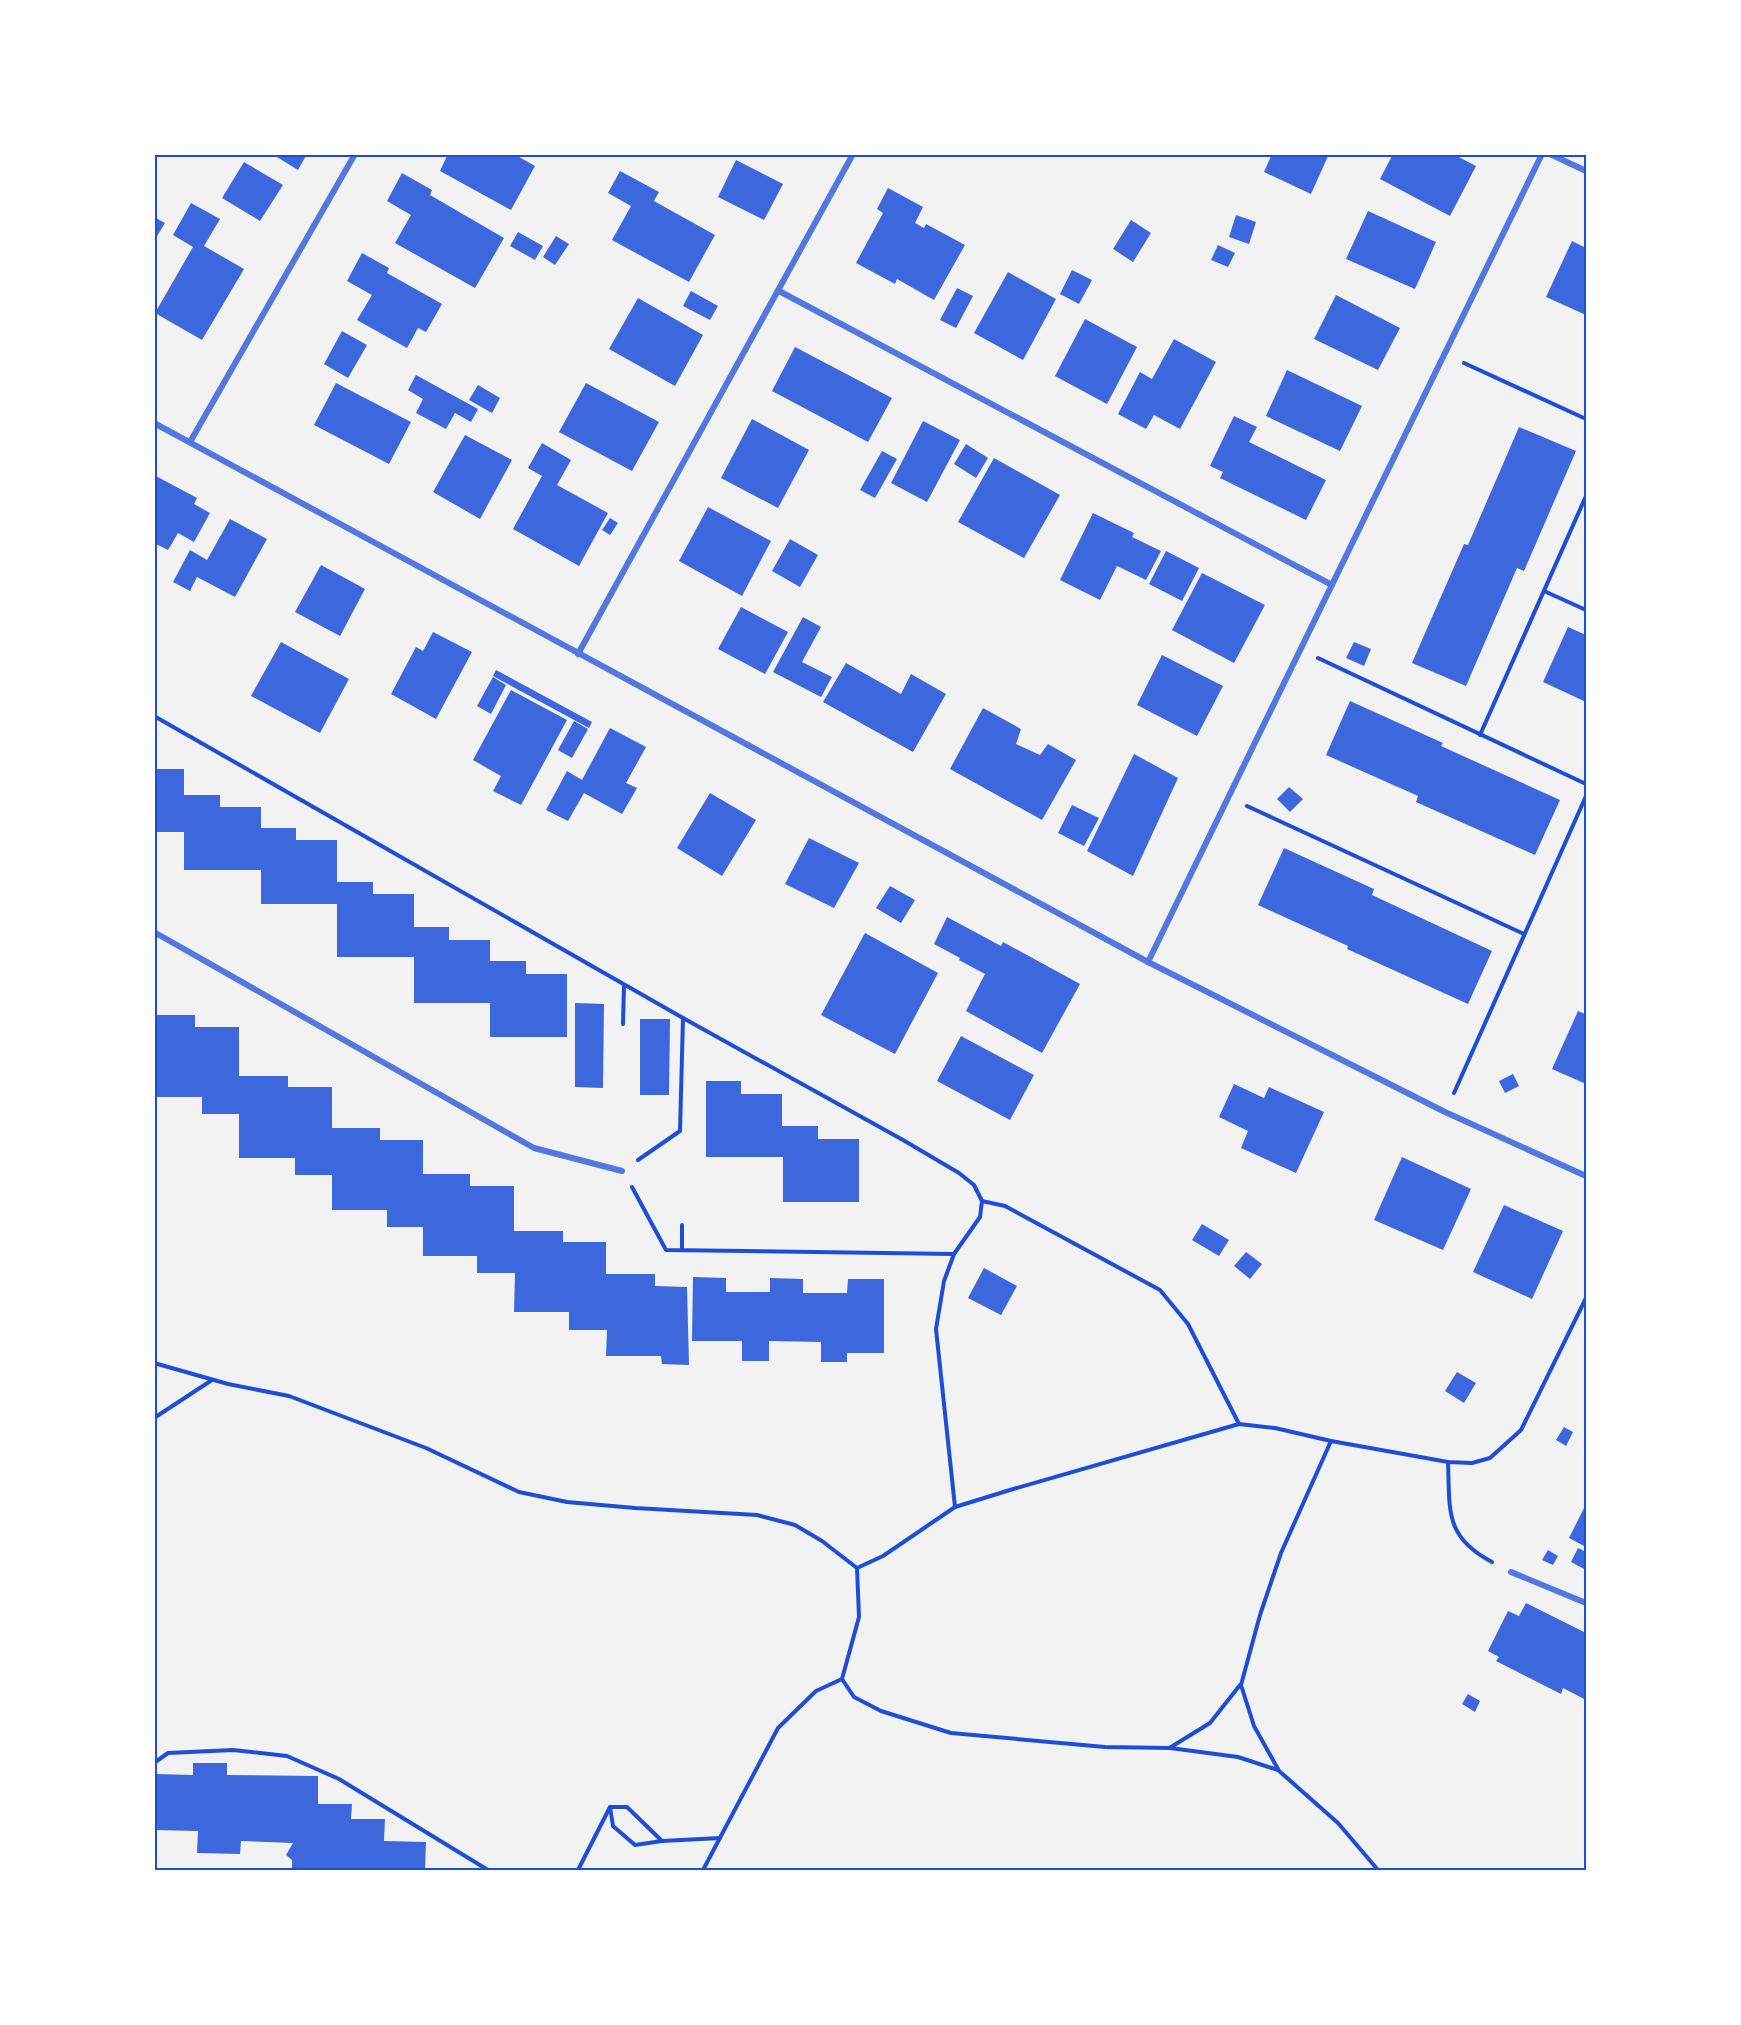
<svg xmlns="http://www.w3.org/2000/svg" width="1741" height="2025" font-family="'Crimson Pro',serif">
  <rect width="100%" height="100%" fill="#f2f2f2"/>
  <g fill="#3d67dc">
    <path d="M 272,154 L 307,154 L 298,170 Z"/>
    <path d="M 448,154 L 514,154 L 535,166 L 511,210 L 440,171 Z"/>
    <path d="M 1272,154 L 1329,154 L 1311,194 L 1264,172 Z"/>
    <path d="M 1393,154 L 1453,154 L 1476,166 L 1450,216 L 1380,179 Z"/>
    <path d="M 736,160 L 783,184 L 764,220 L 718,197 Z"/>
    <path d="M 244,162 L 283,185 L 260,221 L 222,198 Z"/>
    <path d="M 620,171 L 659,192 L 654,201 L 715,235 L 689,282 L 612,240 L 631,206 L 608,193 Z"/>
    <path d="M 402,173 L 432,190 L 430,195 L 504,238 L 475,288 L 395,243 L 411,215 L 387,201 Z"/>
    <path d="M 888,188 L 923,207 L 915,223 L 924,228 L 926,224 L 965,245 L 934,300 L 897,279 L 895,284 L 856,263 L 883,213 L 877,209 Z"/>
    <path d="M 191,203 L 220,219 L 204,246 L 244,269 L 202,340 L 155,313 L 193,247 L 173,235 Z"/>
    <path d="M 1368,211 L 1436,242 L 1415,289 L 1346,259 Z"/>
    <path d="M 1236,215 L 1256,222 L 1249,244 L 1229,237 Z"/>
    <path d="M 154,217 L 165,223 L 154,241 Z"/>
    <path d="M 1131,220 L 1151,233 L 1133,262 L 1113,249 Z"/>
    <path d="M 518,232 L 543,246 L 535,260 L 510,246 Z"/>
    <path d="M 556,236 L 569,244 L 555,265 L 543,257 Z"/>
    <path d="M 1572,241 L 1586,248 L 1586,315 L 1546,297 Z"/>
    <path d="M 1218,245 L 1235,253 L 1228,267 L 1211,260 Z"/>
    <path d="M 362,253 L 389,268 L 387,273 L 442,304 L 426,332 L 418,328 L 407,348 L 357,320 L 372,295 L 347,281 Z"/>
    <path d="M 1072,270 L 1092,280 L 1079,304 L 1060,294 Z"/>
    <path d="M 1008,272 L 1056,299 L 1023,360 L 974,333 Z"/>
    <path d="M 957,288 L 973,296 L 956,328 L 940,320 Z"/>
    <path d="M 691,291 L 718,306 L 710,320 L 683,306 Z"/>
    <path d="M 1336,295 L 1400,328 L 1378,370 L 1314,339 Z"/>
    <path d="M 638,298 L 703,335 L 675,386 L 609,349 Z"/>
    <path d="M 1085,319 L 1137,347 L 1107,404 L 1055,376 Z"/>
    <path d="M 342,331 L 367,345 L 348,378 L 324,364 Z"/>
    <path d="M 1174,339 L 1216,362 L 1180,429 L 1154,415 L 1146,429 L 1118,414 L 1140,372 L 1152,379 Z"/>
    <path d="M 795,347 L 892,398 L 868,442 L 772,391 Z"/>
    <path d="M 1287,370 L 1362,406 L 1340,451 L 1266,416 Z"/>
    <path d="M 416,375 L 478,409 L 471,422 L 455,413 L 446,429 L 416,413 L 423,399 L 408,390 Z"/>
    <path d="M 336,383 L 411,422 L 389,464 L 314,425 Z"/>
    <path d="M 586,383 L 659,422 L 632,471 L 559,432 Z"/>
    <path d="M 478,385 L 500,398 L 492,413 L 469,400 Z"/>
    <path d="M 1234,416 L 1257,427 L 1249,442 L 1326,480 L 1306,520 L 1220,478 L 1223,472 L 1210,466 Z"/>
    <path d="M 752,419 L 809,450 L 778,508 L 721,478 Z"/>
    <path d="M 923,421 L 960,440 L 927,502 L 891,483 Z"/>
    <path d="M 1519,427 L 1576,451 L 1524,571 L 1517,568 L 1466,686 L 1412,663 L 1464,544 L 1468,545 Z"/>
    <path d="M 465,435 L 512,460 L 480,519 L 433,492 Z"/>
    <path d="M 542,443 L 571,460 L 557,485 L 608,513 L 579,566 L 513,529 L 542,476 L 528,468 Z"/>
    <path d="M 966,444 L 988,458 L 976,478 L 954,464 Z"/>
    <path d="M 882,451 L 897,459 L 875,498 L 860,490 Z"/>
    <path d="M 994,458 L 1060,495 L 1024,558 L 958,522 Z"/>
    <path d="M 154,475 L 197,498 L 194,504 L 210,513 L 194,542 L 178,533 L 168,550 L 154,543 Z"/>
    <path d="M 708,507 L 771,541 L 742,596 L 679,561 Z"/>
    <path d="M 1093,513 L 1134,533 L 1132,537 L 1161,551 L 1146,580 L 1117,566 L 1100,600 L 1060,580 Z"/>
    <path d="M 610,518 L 618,523 L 610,535 L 602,530 Z"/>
    <path d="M 230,519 L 267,539 L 235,597 L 197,577 L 190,591 L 173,582 L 190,550 L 207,560 Z"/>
    <path d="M 790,539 L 818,555 L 800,587 L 772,571 Z"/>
    <path d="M 1166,551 L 1199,568 L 1182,601 L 1149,584 Z"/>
    <path d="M 321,565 L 365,589 L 340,636 L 295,612 Z"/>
    <path d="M 1202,573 L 1265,605 L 1234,663 L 1172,630 Z"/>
    <path d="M 741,607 L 788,632 L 765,674 L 718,649 Z"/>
    <path d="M 803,617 L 821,627 L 802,662 L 832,677 L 821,697 L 773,672 Z"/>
    <path d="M 1568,627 L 1586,635 L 1586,702 L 1543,682 Z"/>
    <path d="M 433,632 L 472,652 L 436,719 L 391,694 L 416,647 L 423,651 Z"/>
    <path d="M 281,642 L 349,679 L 320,733 L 251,696 Z"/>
    <path d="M 1354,642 L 1371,649 L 1364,666 L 1346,658 Z"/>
    <path d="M 1162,655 L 1223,686 L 1197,736 L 1137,705 Z"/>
    <path d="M 846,663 L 901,694 L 911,674 L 946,694 L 913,752 L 823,702 Z"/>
    <path d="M 496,670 L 592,722 L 589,728 L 493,676 Z"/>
    <path d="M 493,677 L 506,685 L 491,714 L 477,706 Z"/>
    <path d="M 511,690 L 567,720 L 521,805 L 493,791 L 501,776 L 473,760 Z"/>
    <path d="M 1350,701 L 1443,743 L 1441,746 L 1560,800 L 1535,855 L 1416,802 L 1418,796 L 1326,755 Z"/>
    <path d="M 983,708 L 1021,729 L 1016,744 L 1040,755 L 1048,744 L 1076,760 L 1042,820 L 950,769 Z"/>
    <path d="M 574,721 L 588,729 L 572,758 L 558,750 Z"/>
    <path d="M 610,728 L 646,747 L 626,783 L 637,788 L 622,814 L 584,793 L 568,821 L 546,810 L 567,771 L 582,780 Z"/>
    <path d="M 1134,754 L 1178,778 L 1133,876 L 1087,851 Z"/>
    <path d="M 154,769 L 184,769 L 184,795 L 220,795 L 220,807 L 261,807 L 261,828 L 296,828 L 296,840 L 337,840 L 337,882 L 373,882 L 373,894 L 414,894 L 414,927 L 449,927 L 449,940 L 490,940 L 490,961 L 526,961 L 526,974 L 567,974 L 567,1037 L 490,1037 L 490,1003 L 414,1003 L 414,957 L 337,957 L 337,904 L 261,904 L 261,870 L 184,870 L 184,832 L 154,832 Z"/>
    <path d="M 1289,787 L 1303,799 L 1290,812 L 1277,799 Z"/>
    <path d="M 710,793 L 756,820 L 722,876 L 677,848 Z"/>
    <path d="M 1072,805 L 1099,818 L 1084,846 L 1058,833 Z"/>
    <path d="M 809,838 L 859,863 L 834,908 L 785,884 Z"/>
    <path d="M 1284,848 L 1374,889 L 1372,895 L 1492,951 L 1468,1004 L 1347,949 L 1348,946 L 1258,905 Z"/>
    <path d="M 890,886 L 915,900 L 901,923 L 876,908 Z"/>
    <path d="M 947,917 L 1001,946 L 1003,942 L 1080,984 L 1042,1053 L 966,1011 L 985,974 L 959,960 L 960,958 L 934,944 Z"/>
    <path d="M 865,933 L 938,973 L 895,1054 L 821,1015 Z"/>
    <path d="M 575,1003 L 604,1004 L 603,1088 L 575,1087 Z"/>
    <path d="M 1586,1010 L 1586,1084 L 1552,1069 L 1578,1011 L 1585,1014 Z"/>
    <path d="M 154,1015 L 195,1015 L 195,1027 L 239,1027 L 239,1076 L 288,1076 L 288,1087 L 332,1087 L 332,1128 L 380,1128 L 380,1140 L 423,1140 L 423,1174 L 470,1174 L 470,1186 L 514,1186 L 514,1231 L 563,1231 L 563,1242 L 606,1242 L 606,1274 L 655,1274 L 655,1286 L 687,1287 L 689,1365 L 662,1364 L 661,1356 L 606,1356 L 607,1330 L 569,1330 L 569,1312 L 514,1312 L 515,1273 L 477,1273 L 477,1256 L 423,1256 L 423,1227 L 387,1227 L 387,1210 L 332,1210 L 332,1175 L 295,1175 L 295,1158 L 239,1158 L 239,1114 L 202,1114 L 202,1097 L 154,1097 Z"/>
    <path d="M 640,1019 L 670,1019 L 669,1095 L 640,1095 Z"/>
    <path d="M 961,1036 L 1034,1075 L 1010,1120 L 937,1081 Z"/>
    <path d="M 1513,1074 L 1519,1086 L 1505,1093 L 1499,1081 Z"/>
    <path d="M 706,1081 L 741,1081 L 741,1094 L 782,1094 L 782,1126 L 818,1126 L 818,1139 L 859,1139 L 859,1202 L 783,1202 L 783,1157 L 706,1157 Z"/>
    <path d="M 1234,1084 L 1264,1098 L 1269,1087 L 1324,1112 L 1296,1173 L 1241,1148 L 1248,1131 L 1219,1117 Z"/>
    <path d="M 1402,1157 L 1471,1189 L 1443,1250 L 1374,1220 Z"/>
    <path d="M 1504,1205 L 1563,1231 L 1532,1299 L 1473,1272 Z"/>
    <path d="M 1202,1224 L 1229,1240 L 1219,1256 L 1192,1240 Z"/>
    <path d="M 1246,1252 L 1262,1264 L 1250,1279 L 1234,1266 Z"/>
    <path d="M 984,1268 L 1017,1286 L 1001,1315 L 968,1298 Z"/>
    <path d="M 693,1277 L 726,1278 L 726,1292 L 770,1292 L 770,1278 L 803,1279 L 803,1293 L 847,1293 L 848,1279 L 884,1279 L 884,1353 L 847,1353 L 847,1362 L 821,1362 L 821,1342 L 769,1341 L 769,1361 L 742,1361 L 742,1341 L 692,1341 Z"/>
    <path d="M 1457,1372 L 1476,1383 L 1464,1403 L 1445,1391 Z"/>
    <path d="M 1564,1427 L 1573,1432 L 1566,1446 L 1556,1440 Z"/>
    <path d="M 1586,1504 L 1586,1547 L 1569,1538 Z"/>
    <path d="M 1578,1548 L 1586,1552 L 1586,1570 L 1571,1562 Z"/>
    <path d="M 1548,1550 L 1558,1556 L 1553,1565 L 1542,1560 Z"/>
    <path d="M 1526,1603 L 1586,1633 L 1586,1700 L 1563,1688 L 1561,1694 L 1496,1661 L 1499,1657 L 1488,1651 L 1508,1611 L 1519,1616 Z"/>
    <path d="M 1468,1694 L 1480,1701 L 1475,1712 L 1462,1704 Z"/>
    <path d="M 193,1763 L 227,1763 L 227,1775 L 318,1776 L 318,1804 L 352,1804 L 351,1819 L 385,1819 L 384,1841 L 426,1842 L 425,1870 L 292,1870 L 292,1860 L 286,1855 L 293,1843 L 241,1841 L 240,1854 L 197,1853 L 198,1831 L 154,1830 L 154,1774 L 193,1775 Z"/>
  </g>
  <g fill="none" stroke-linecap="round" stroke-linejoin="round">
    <g stroke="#1d4ed8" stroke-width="4">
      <path d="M 1464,363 L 1586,419"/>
      <path d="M 1544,591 L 1586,610"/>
      <path d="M 1318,658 L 1586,784"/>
      <path d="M 154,716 L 683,1018 L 903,1140 L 959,1173 L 974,1185 L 982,1201 L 980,1217 L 954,1254 L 944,1281 L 936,1329 L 955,1507"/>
      <path d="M 1480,735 L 1586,496"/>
      <path d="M 1247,806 L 1524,934"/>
      <path d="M 623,1024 L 624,985"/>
      <path d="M 1454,1093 L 1586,796"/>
      <path d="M 638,1160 L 680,1131 L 683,1018"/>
      <path d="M 632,1187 L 666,1250 L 954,1254"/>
      <path d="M 982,1201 L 1005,1206 L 1160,1290 L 1188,1324 L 1239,1424"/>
      <path d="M 682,1225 L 682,1250"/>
      <path d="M 154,1363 L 228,1384 L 289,1396 L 426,1448 L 519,1492 L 567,1502 L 635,1508 L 757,1515 L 795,1525 L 822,1541 L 857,1568"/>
      <path d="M 154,1418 L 212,1380"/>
      <path d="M 1448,1462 C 1450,1510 1444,1537 1492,1562"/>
      <path d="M 857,1568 L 883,1556 L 955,1507 L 1010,1490 L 1239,1424 L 1275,1428 L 1331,1441 L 1448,1462 L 1472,1463 L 1490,1458 L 1521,1430 L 1586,1298"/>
      <path d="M 857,1568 L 859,1617 L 842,1679 L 854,1697 L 881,1711 L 951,1733 L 1105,1747 L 1170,1748 L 1238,1757 L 1278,1770 L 1338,1823 L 1378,1870"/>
      <path d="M 1171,1747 L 1210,1723 L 1240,1685"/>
      <path d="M 154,1763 L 168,1753 L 233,1750 L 287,1756 L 339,1779 L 488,1870"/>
      <path d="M 1278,1769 L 1254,1726 L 1241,1685 L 1260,1615 L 1281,1553 L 1331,1441"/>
      <path d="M 610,1807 L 613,1826 L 635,1845 L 662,1841"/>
      <path d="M 578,1870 L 610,1807 L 627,1807 L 662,1841 L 720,1838"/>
      <path d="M 703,1870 L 778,1728 L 816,1691 L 842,1679"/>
    </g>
    <g stroke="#5277de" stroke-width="6">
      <path d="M 1550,154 L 1586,171"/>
      <path d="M 779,291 L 1332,585"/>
      <path d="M 154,423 L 1148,962 L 1445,1112 L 1586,1176"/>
      <path d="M 190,442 L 355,154"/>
      <path d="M 578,654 L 853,154"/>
      <path d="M 154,932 L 534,1148 L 622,1171"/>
      <path d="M 1148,962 L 1542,154"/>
      <path d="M 1511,1572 L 1586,1603"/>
    </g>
  </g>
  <rect width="1741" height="2025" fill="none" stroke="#ffffff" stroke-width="312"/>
  <rect x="156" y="156" width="1429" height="1713" fill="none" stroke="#1d4ed8" stroke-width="2"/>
</svg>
